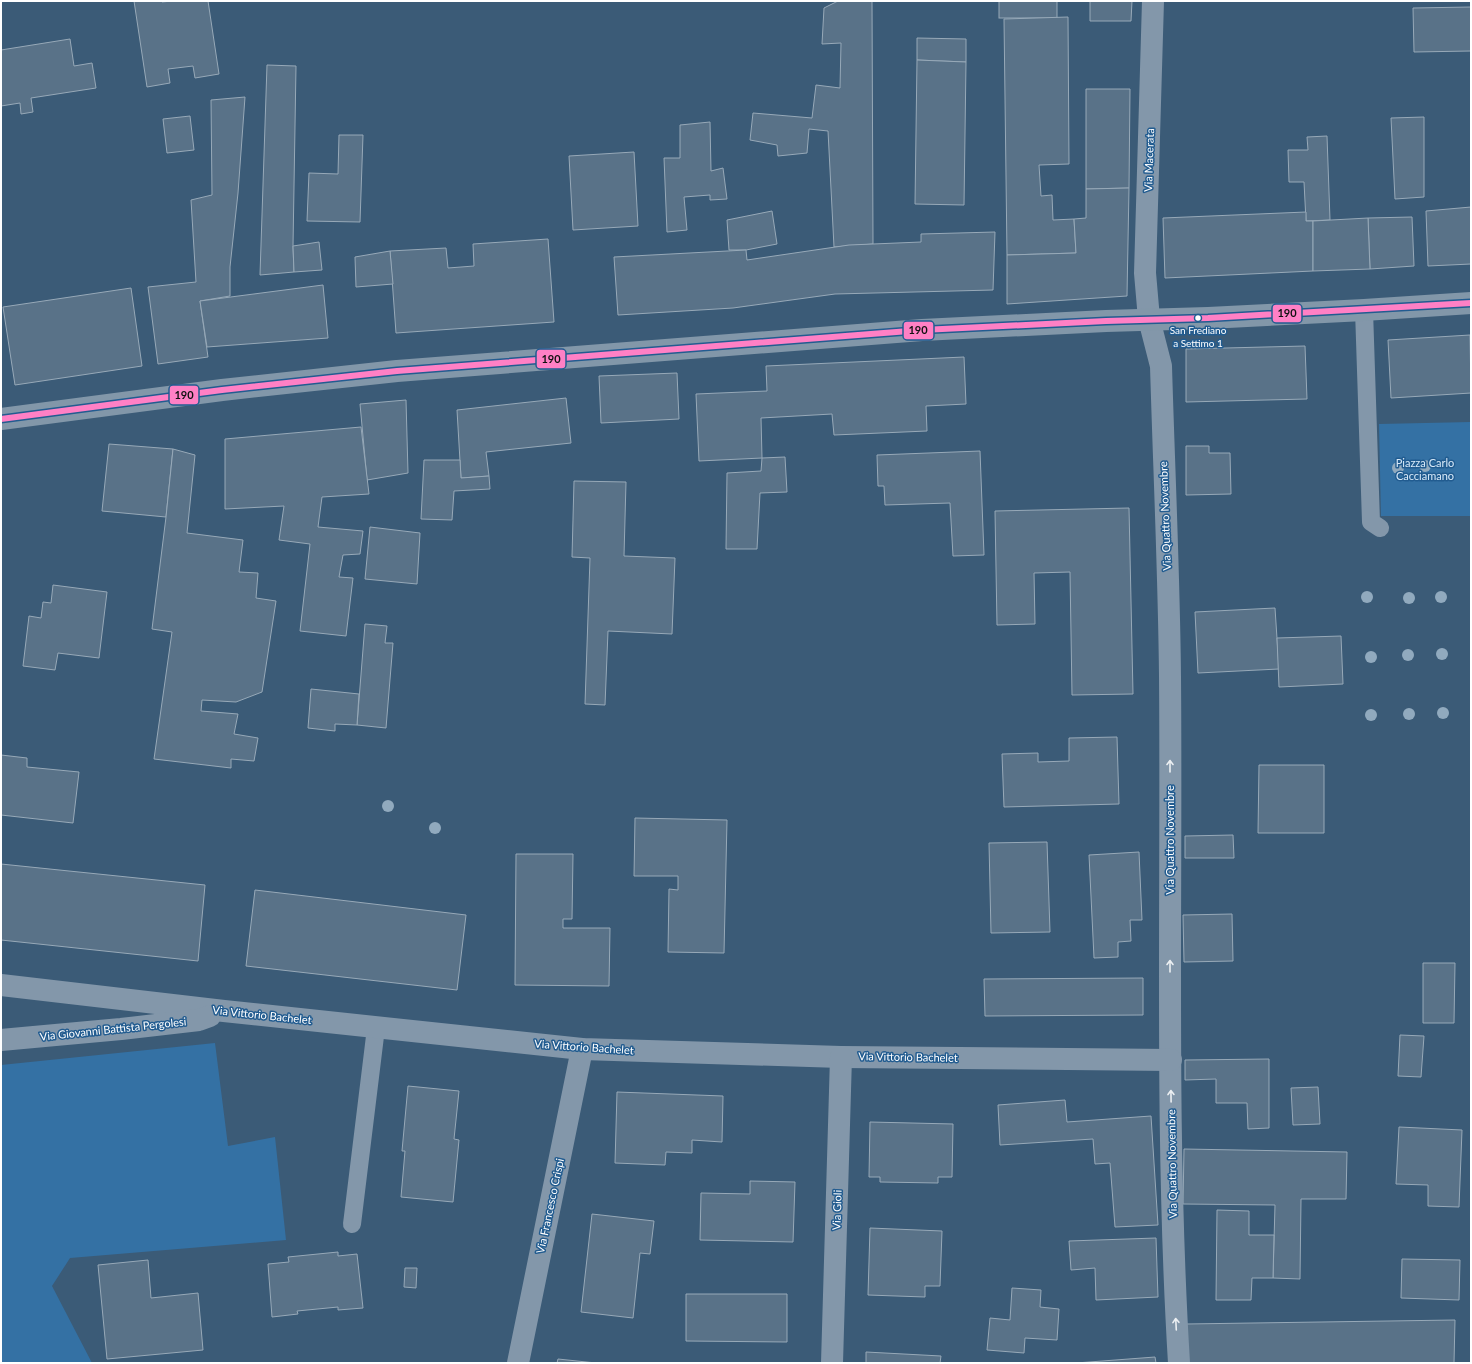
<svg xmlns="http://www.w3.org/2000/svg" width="1472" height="1364" font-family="Lato,sans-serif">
  <rect width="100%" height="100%" fill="#3b5b77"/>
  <g fill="#3471a4">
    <path d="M 1471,422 L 1471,516 L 1381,516 L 1379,424 Z"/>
    <path d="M 215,1043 L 228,1146 L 275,1137 L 286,1240 L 70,1258 L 52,1286 L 92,1363 L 1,1363 L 1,1065 Z"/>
  </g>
  <g fill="#597288" stroke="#97a9b8">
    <path d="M 134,1 L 162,1 L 162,2 L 172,1 L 208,1 L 219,74 L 195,78 L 193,66 L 168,69 L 170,83 L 147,87 Z"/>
    <path d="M 838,1 L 872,1 L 873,244 L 834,247 L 828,131 L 809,129 L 807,153 L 778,156 L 777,145 L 750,140 L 753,113 L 812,118 L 816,85 L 840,88 L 841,43 L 822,44 L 824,8 Z"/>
    <rect x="999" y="1" width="58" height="17"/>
    <path d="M 1090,1 L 1132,1 L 1131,21 L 1090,21 Z"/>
    <path d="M 1471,7 L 1471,51 L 1414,52 L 1413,8 Z"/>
    <path d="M 1068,17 L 1069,164 L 1039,165 L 1041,196 L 1052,195 L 1053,220 L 1074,219 L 1076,253 L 1007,255 L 1004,19 Z"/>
    <path d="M 917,38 L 966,39 L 966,62 L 917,60 Z"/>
    <path d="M 70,39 L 74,66 L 92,63 L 96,88 L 31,98 L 33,112 L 21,114 L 20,103 L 1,106 L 1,50 Z"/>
    <path d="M 917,60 L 966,62 L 964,205 L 915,204 Z"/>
    <path d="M 267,65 L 296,66 L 293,246 L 294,272 L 260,275 Z"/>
    <path d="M 1086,89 L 1130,89 L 1129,188 L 1086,189 Z"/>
    <path d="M 245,97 L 238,193 L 230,267 L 230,296 L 200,301 L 208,357 L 158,364 L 148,287 L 196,282 L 191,200 L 212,195 L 211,100 Z"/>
    <path d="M 190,116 L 194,150 L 167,153 L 163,119 Z"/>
    <path d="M 1424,117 L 1424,197 L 1395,199 L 1391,118 Z"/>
    <path d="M 710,122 L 711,171 L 723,168 L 727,199 L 710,200 L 710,195 L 684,197 L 687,230 L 667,232 L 664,158 L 680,158 L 680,125 Z"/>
    <path d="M 339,135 L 363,135 L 360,222 L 307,221 L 309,173 L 338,174 Z"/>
    <path d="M 1327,136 L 1330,220 L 1306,221 L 1304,182 L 1289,182 L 1288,150 L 1308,150 L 1307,137 Z"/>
    <path d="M 634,152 L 638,226 L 573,230 L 569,156 Z"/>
    <path d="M 1129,188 L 1127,296 L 1007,304 L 1007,255 L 1076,253 L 1074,219 L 1086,218 L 1086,189 Z"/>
    <path d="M 1471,207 L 1471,264 L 1428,266 L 1426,211 Z"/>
    <path d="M 772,211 L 777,244 L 746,250 L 729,250 L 727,220 Z"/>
    <path d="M 1306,212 L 1306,221 L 1313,221 L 1313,271 L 1165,278 L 1163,218 Z"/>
    <path d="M 1412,217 L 1414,266 L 1370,269 L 1368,218 Z"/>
    <path d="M 1368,218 L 1370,269 L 1313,271 L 1313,221 Z"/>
    <path d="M 995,232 L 993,290 L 835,294 L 733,308 L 618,315 L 614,257 L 746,250 L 747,260 L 849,245 L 921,242 L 921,234 Z"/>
    <path d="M 548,239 L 554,322 L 396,333 L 390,251 L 446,248 L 448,268 L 474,266 L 473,244 Z"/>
    <path d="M 319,242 L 322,270 L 294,272 L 293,246 Z"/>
    <path d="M 390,251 L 393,284 L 356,287 L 355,257 Z"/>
    <path d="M 323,285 L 328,338 L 207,347 L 200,301 Z"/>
    <path d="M 131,288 L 142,366 L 15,385 L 3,307 Z"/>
    <path d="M 1470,335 L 1471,393 L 1391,398 L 1388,340 Z"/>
    <path d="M 1305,346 L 1307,399 L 1186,402 L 1186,349 Z"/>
    <path d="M 964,357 L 966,404 L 926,406 L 927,431 L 834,435 L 832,414 L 761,418 L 762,458 L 699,461 L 696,394 L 767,391 L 766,366 Z"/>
    <path d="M 677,373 L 679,419 L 601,423 L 599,376 Z"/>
    <path d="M 566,398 L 571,443 L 486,452 L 489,476 L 461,478 L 457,410 Z"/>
    <path d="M 406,400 L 408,473 L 367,480 L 360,404 Z"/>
    <path d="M 361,427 L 369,494 L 322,497 L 318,527 L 363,531 L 360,554 L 343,555 L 339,577 L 353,578 L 346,636 L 300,631 L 310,544 L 279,540 L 284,506 L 225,509 L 225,439 Z"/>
    <path d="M 109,444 L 173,449 L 166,517 L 102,511 Z"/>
    <path d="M 1186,446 L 1209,446 L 1209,453 L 1230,453 L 1231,494 L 1186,495 Z"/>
    <path d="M 173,449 L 195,455 L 187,533 L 243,540 L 239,572 L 258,573 L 256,598 L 276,601 L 262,692 L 236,702 L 202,700 L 201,711 L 238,714 L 234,734 L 258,738 L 254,761 L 231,759 L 231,768 L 154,759 L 172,632 L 152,629 L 166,517 Z"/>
    <path d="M 980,451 L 984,555 L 953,556 L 950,503 L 885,505 L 884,486 L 878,486 L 877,455 Z"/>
    <path d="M 785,457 L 787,492 L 760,493 L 757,549 L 726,549 L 727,473 L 761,471 L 762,458 Z"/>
    <path d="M 424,460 L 460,460 L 461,478 L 489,476 L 490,489 L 454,491 L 452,520 L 421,519 Z"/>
    <path d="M 574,481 L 626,482 L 624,556 L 675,558 L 672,634 L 608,631 L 605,705 L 585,704 L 590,558 L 572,557 Z"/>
    <path d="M 1129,508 L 1133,694 L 1072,695 L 1070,572 L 1034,573 L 1035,624 L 997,625 L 995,511 Z"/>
    <path d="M 370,527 L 420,533 L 417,584 L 365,579 Z"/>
    <path d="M 53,585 L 107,592 L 99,658 L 58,653 L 55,670 L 23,666 L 29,616 L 41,618 L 43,602 L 51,603 Z"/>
    <path d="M 1275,608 L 1279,669 L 1198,673 L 1195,612 Z"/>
    <path d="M 365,624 L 387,626 L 385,643 L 393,643 L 386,728 L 357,725 Z"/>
    <path d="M 1341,636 L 1343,684 L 1279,687 L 1277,638 Z"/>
    <path d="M 311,689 L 359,694 L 357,725 L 335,724 L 335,731 L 308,728 Z"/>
    <path d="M 1117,737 L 1119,804 L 1004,807 L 1002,754 L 1038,753 L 1038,762 L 1069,761 L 1069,738 Z"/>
    <path d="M 1,755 L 27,758 L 27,767 L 79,772 L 73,823 L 1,815 Z"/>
    <path d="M 1259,765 L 1324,765 L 1324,833 L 1258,833 Z"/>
    <path d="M 635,818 L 727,820 L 724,953 L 668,952 L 669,889 L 678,890 L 678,876 L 634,876 Z"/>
    <path d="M 1233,835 L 1234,858 L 1185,858 L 1185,836 Z"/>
    <path d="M 1047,842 L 1050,932 L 991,933 L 989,843 Z"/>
    <path d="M 1139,852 L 1142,920 L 1130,920 L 1131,941 L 1118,942 L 1118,957 L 1094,958 L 1089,855 Z"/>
    <path d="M 516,854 L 573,854 L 572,919 L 563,919 L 563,928 L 610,928 L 609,986 L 515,985 Z"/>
    <path d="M 1,864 L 205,885 L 198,961 L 1,940 Z"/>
    <path d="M 255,890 L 466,915 L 457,990 L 246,966 Z"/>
    <path d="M 1232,914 L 1233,961 L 1184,962 L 1183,915 Z"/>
    <path d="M 1423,963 L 1455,963 L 1454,1023 L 1423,1023 Z"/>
    <path d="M 1143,978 L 1143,1015 L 985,1016 L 984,979 Z"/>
    <path d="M 1400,1035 L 1424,1036 L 1421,1077 L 1398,1076 Z"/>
    <path d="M 1269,1059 L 1269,1128 L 1248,1129 L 1247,1103 L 1216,1103 L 1216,1079 L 1185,1080 L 1185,1060 Z"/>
    <path d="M 408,1086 L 459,1091 L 454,1139 L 459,1140 L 453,1202 L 401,1197 L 405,1151 L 402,1151 Z"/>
    <path d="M 1318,1087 L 1320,1124 L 1293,1125 L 1291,1088 Z"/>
    <path d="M 617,1092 L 723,1096 L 722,1142 L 692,1140 L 692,1153 L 666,1152 L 665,1165 L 615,1163 Z"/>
    <path d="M 1065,1100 L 1067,1122 L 1151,1116 L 1158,1225 L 1115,1227 L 1110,1163 L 1095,1164 L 1093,1139 L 1000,1145 L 998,1105 Z"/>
    <path d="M 870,1122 L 953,1124 L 952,1177 L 938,1177 L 938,1183 L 880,1182 L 880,1177 L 869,1177 Z"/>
    <path d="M 1399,1127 L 1462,1130 L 1459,1207 L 1428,1206 L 1428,1185 L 1396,1184 Z"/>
    <path d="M 1184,1149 L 1347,1152 L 1346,1199 L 1301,1199 L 1300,1279 L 1273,1278 L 1275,1205 L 1183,1204 Z"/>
    <path d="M 750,1181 L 795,1182 L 793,1242 L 700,1240 L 701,1193 L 750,1194 Z"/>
    <path d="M 1217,1210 L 1249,1211 L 1249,1235 L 1274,1235 L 1273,1278 L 1252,1278 L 1251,1300 L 1216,1300 Z"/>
    <path d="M 592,1214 L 654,1221 L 650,1254 L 640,1253 L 633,1318 L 581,1312 Z"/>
    <path d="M 870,1228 L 942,1231 L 940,1286 L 925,1286 L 925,1297 L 868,1295 Z"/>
    <path d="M 1156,1238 L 1158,1297 L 1096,1300 L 1095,1268 L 1071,1270 L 1069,1241 Z"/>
    <path d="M 338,1252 L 338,1256 L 357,1254 L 363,1308 L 338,1310 L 338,1307 L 297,1311 L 298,1314 L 272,1317 L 268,1264 L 289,1262 L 288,1257 Z"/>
    <path d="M 1402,1259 L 1460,1260 L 1459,1300 L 1401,1298 Z"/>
    <path d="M 148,1260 L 151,1298 L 198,1293 L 203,1350 L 107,1359 L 98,1265 Z"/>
    <path d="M 405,1268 L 417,1268 L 416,1288 L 404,1287 Z"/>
    <path d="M 1012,1288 L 1041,1290 L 1040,1307 L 1059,1309 L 1057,1340 L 1025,1338 L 1024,1353 L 987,1350 L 990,1318 L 1010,1320 Z"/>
    <path d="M 686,1294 L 787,1294 L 787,1342 L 686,1341 Z"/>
    <path d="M 1455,1320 L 1454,1363 L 1186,1363 L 1186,1324 Z"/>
    <path d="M 866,1352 L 941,1356 L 940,1363 L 866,1363 Z"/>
    <path d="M 1155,1357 L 1156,1363 L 1076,1363 Z"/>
    <path d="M 558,1359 L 596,1363 L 557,1363 Z"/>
  </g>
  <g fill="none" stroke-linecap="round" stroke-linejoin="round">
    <g stroke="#8397aa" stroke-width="18">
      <path d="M 1364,310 L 1371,522 L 1380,528"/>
      <path d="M 352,1224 L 376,1028"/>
    </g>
    <g stroke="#8397aa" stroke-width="22">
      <path d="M 1153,1 L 1145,273 L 1149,319 L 1161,366 C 1164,469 1169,573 1170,676 C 1172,905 1165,1135 1179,1363"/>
      <path d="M 1,985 L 224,1011 L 582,1049 L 841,1057 L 1171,1060"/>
      <path d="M 1,1040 L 121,1029 L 199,1020 L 210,1016"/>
      <path d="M 518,1363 L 582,1049"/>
      <path d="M 832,1363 L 841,1057"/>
    </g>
    <path stroke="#8297a9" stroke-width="22" d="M 1,419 L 222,390 L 397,371 L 922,330 L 1106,321 L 1208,318 L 1364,310 L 1471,303"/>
    <g stroke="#225c90" stroke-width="9">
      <path id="bus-1" d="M 1,419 L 222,390 L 397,371 L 922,330 L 1106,321 L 1208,318 L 1471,303"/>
    </g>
    <use href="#bus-1" stroke="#ff80c5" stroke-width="6"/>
  </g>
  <g fill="#91aabe">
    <circle cx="1425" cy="466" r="6"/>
    <circle cx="1398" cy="468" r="6"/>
    <circle cx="1367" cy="597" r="6"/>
    <circle cx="1441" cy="597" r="6"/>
    <circle cx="1409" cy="598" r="6"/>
    <circle cx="1442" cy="654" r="6"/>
    <circle cx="1408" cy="655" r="6"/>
    <circle cx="1371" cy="657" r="6"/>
    <circle cx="1443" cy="713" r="6"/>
    <circle cx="1409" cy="714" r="6"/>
    <circle cx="1371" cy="715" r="6"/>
    <circle cx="388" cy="806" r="6"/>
    <circle cx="435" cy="828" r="6"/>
  </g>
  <defs><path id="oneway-shaft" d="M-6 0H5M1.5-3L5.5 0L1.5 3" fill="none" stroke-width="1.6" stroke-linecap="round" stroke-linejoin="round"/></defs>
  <g stroke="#eceff2">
    <use href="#oneway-shaft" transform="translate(1170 766) rotate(-90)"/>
    <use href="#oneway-shaft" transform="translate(1170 966) rotate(-90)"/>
    <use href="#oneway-shaft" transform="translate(1171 1096) rotate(-91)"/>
    <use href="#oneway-shaft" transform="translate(1176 1324) rotate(-93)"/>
  </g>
  <circle fill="#fff" stroke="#225c90" stroke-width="1.5" cx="1198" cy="318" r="3.5"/>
  <g text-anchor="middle" stroke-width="3" stroke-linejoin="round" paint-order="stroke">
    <g font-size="10" fill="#fff" stroke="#225c90">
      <text x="1198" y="334">San Frediano<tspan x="1198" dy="13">a Settimo 1</tspan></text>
    </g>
    <g font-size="11" fill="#fff" stroke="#225c90">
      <text transform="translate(1149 160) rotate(-88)" y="4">Via Macerata</text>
      <text transform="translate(1165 516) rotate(-92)" y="4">Via Quattro Novembre</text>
      <text transform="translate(1170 840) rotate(-90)" y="4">Via Quattro Novembre</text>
      <text transform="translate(262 1015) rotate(6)" y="4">Via Vittorio Bachelet</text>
      <text transform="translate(113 1029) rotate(-6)" y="4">Via Giovanni Battista Pergolesi</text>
      <text transform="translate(584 1047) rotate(4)" y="4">Via Vittorio Bachelet</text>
      <text transform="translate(908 1057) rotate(1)" y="4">Via Vittorio Bachelet</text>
      <text transform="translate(1172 1164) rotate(-91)" y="4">Via Quattro Novembre</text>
      <text transform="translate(550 1206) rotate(-78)" y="4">Via Francesco Crispi</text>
      <text transform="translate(837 1210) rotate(-88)" y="4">Via Gioli</text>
    </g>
    <g font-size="11" fill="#d8eaf9" stroke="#225c90">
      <text x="1425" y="467">Piazza Carlo<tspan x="1425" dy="13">Cacciamano</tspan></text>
    </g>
  </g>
  <g stroke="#225c90" stroke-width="1.5">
    <rect x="1272" y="304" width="30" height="19" rx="4" fill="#ff80c5"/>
    <rect x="903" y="321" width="31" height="19" rx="4" fill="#ff80c5"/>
    <rect x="536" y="349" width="30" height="20" rx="4" fill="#ff80c5"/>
    <rect x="169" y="385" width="30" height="20" rx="4" fill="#ff80c5"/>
  </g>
  <g font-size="11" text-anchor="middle" font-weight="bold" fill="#111">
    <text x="1287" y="317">190</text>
    <text x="918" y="334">190</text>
    <text x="551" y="363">190</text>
    <text x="184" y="399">190</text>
  </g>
  <rect width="1472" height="1364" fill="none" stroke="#ffffff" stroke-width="4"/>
</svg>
